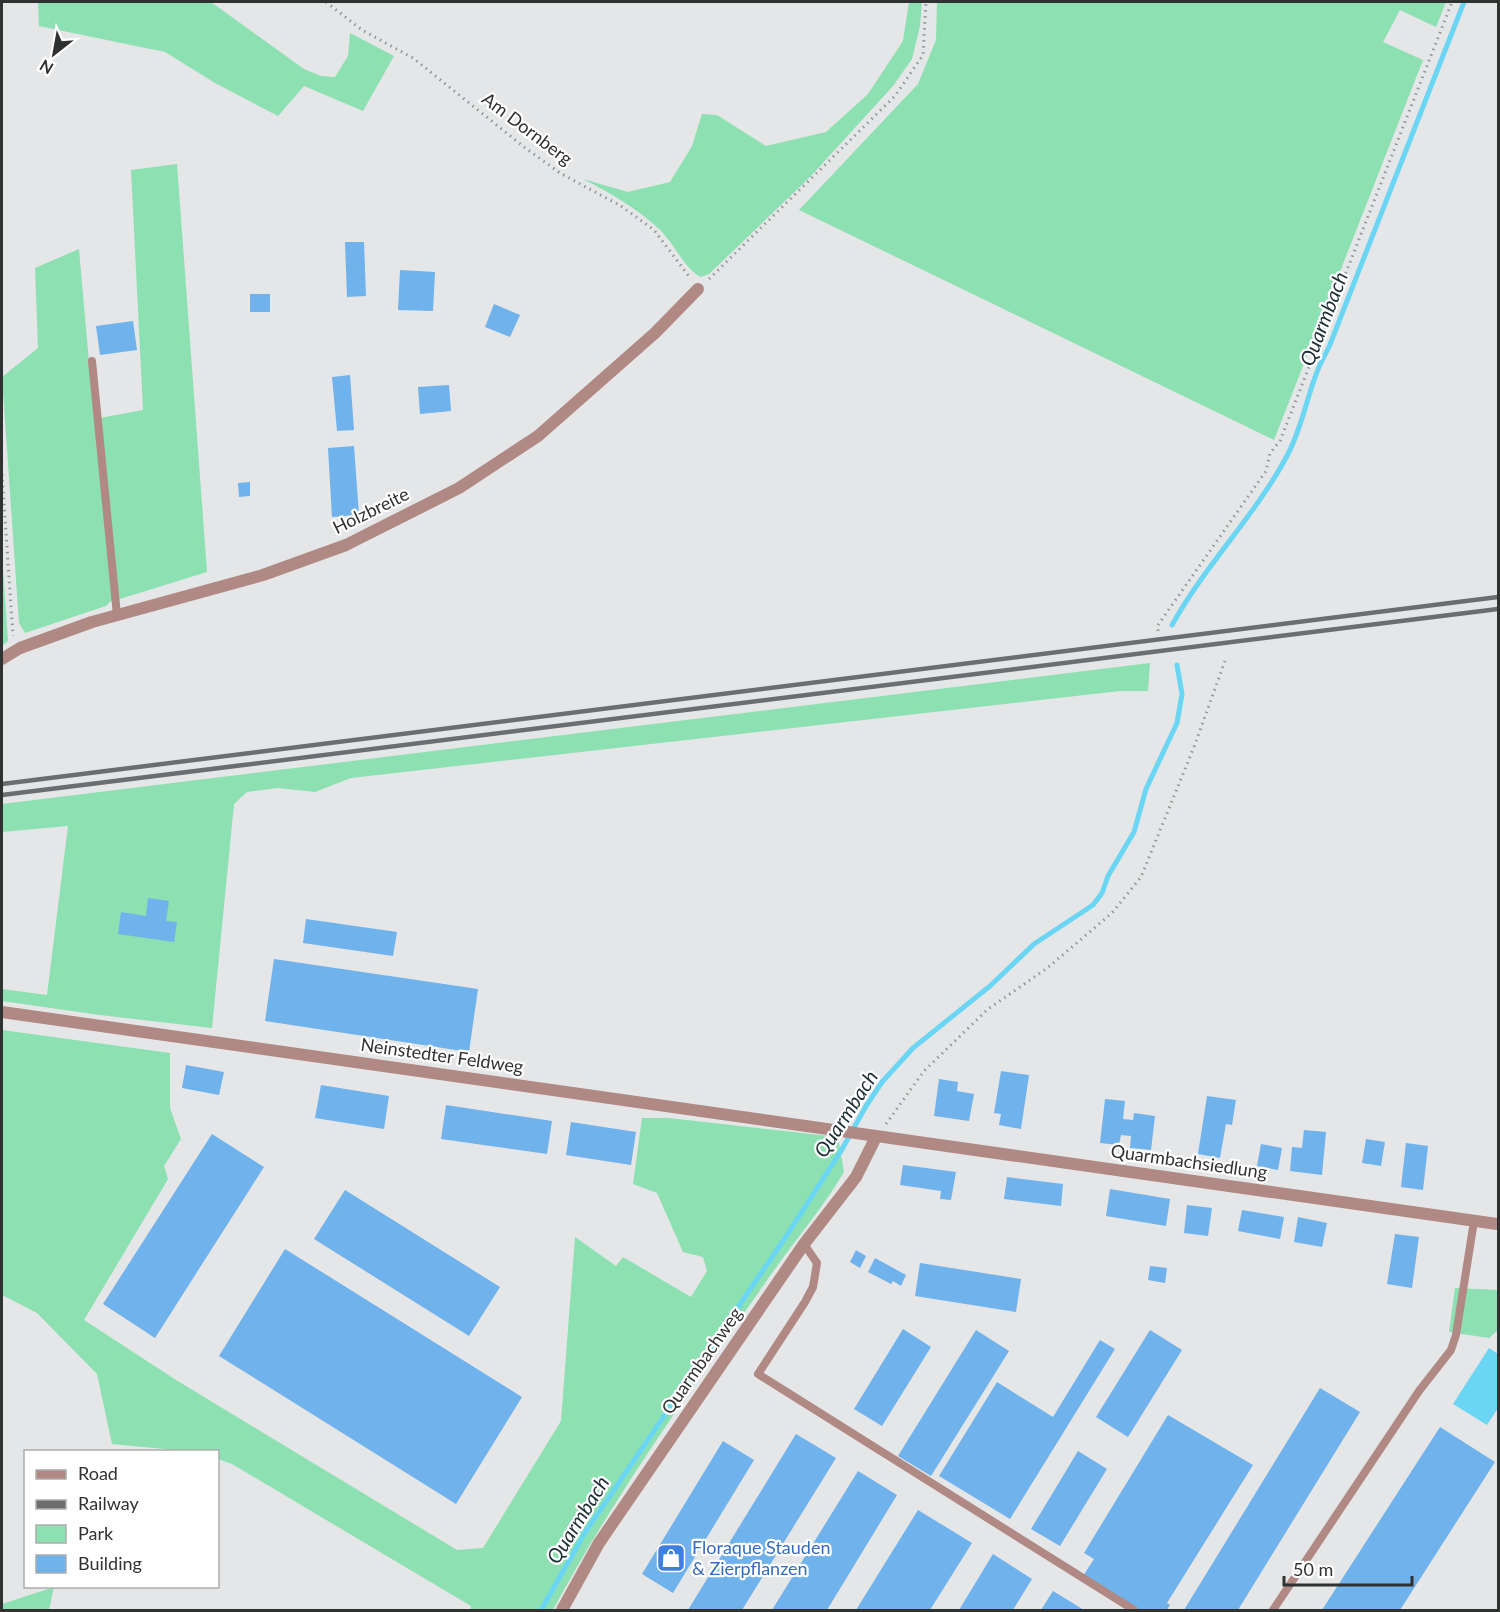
<svg xmlns="http://www.w3.org/2000/svg" width="1500" height="1612" font-family="Lato,sans-serif">
  <rect width="100%" height="100%" fill="#e4e6e7"/>
  <g fill="#8ce0b1">
    <path d="M 38,2 L 211,2 L 304,69 L 321,76 L 335,77 L 348,56 L 350,33 L 394,56 L 363,111 L 304,86 L 278,116 L 215,83 L 165,52 L 39,26 Z"/>
    <path d="M 909,2 L 922,2 L 920,26 L 912,59 L 893,86 L 810,177 L 709,274 L 701,277 C 685,270 673,241 658,228 C 635,207 610,193 583,179 L 628,192 L 670,182 L 692,146 L 702,114 L 717,115 L 766,146 L 826,132 L 868,94 L 903,41 Z"/>
    <path d="M 937,2 L 1446,2 L 1436,27 L 1400,10 L 1383,42 L 1423,60 L 1274,440 L 799,210 L 918,84 L 936,40 Z"/>
    <path d="M 177,164 L 207,572 L 110,602 L 106,606 L 25,633 L 19,623 L 2,377 L 38,348 L 35,268 L 79,249 L 94,419 L 143,410 L 131,170 Z"/>
    <path d="M 2,555 L 8,641 L 2,646 Z"/>
    <path d="M 1150,663 L 1148,691 L 1120,691 L 351,778 L 315,792 L 278,788 L 247,792 L 234,804 L 212,1028 L 100,1015 L 2,1001 L 2,989 L 47,995 L 68,826 L 2,832 L 2,804 Z"/>
    <path d="M 2,1030 L 170,1053 L 170,1108 L 181,1139 L 164,1166 L 168,1179 L 84,1320 L 176,1380 L 457,1550 L 483,1548 L 561,1421 L 575,1237 L 616,1266 L 623,1257 L 691,1297 L 707,1271 L 703,1257 L 683,1252 L 657,1193 L 633,1184 L 642,1118 L 669,1118 L 838,1137 L 844,1172 C 821,1211 791,1245 765,1283 C 691,1389 614,1496 553,1610 L 470,1610 L 471,1606 L 232,1464 L 218,1459 L 218,1452 L 185,1451 L 112,1444 L 97,1374 L 37,1313 L 2,1295 Z"/>
    <path d="M 1455,1288 L 1498,1290 L 1498,1330 L 1489,1338 L 1449,1332 Z"/>
    <path d="M 54,1587 L 49,1610 L 2,1610 L 2,1604 Z"/>
  </g>
  <path fill="#6bd6f3" d="M 1489,1348 L 1498,1354 L 1498,1408 L 1487,1425 L 1453,1404 Z"/>
  <g fill="none" stroke-linecap="round" stroke-linejoin="round">
    <g stroke="#6bd6f3" stroke-width="5">
      <path d="M 1172,625 C 1205,565 1256,515 1288,454 C 1302,427 1306,400 1317,372 C 1320,363 1325,355 1329,347 L 1464,2"/>
      <path d="M 541,1610 L 586,1531 L 785,1238 L 841,1151 L 866,1106 L 882,1082 L 913,1048 L 990,986 L 1034,944 L 1093,905 L 1102,893 L 1108,876 L 1134,832 L 1146,789 L 1177,723 L 1182,694 L 1177,665"/>
    </g>
  </g>
  <g fill="#70b2eb">
    <path d="M 345,242 L 364,242 L 366,296 L 347,297 Z"/>
    <path d="M 400,270 L 435,272 L 433,311 L 398,310 Z"/>
    <rect x="250" y="294" width="20" height="18"/>
    <path d="M 494,304 L 520,315 L 510,337 L 485,327 Z"/>
    <path d="M 133,321 L 137,350 L 100,355 L 96,326 Z"/>
    <path d="M 350,375 L 354,430 L 337,431 L 332,377 Z"/>
    <path d="M 449,385 L 451,411 L 420,414 L 418,387 Z"/>
    <path d="M 354,446 L 359,515 L 332,517 L 328,448 Z"/>
    <path d="M 250,482 L 250,496 L 239,497 L 238,483 Z"/>
    <path d="M 148,898 L 169,901 L 166,921 L 177,922 L 174,942 L 118,934 L 121,912 L 146,916 Z"/>
    <path d="M 306,919 L 397,932 L 393,956 L 303,943 Z"/>
    <path d="M 274,959 L 478,989 L 469,1052 L 265,1021 Z"/>
    <path d="M 186,1065 L 224,1072 L 219,1095 L 182,1088 Z"/>
    <path d="M 1001,1071 L 1029,1075 L 1021,1129 L 999,1125 L 1001,1114 L 994,1113 Z"/>
    <path d="M 939,1079 L 958,1082 L 957,1091 L 974,1094 L 969,1121 L 934,1116 Z"/>
    <path d="M 321,1085 L 389,1096 L 384,1129 L 315,1118 Z"/>
    <path d="M 1207,1096 L 1236,1100 L 1232,1125 L 1226,1124 L 1220,1158 L 1198,1154 Z"/>
    <path d="M 1105,1099 L 1125,1101 L 1123,1119 L 1133,1120 L 1134,1113 L 1155,1116 L 1151,1150 L 1130,1148 L 1131,1136 L 1121,1135 L 1119,1145 L 1100,1143 Z"/>
    <path d="M 446,1105 L 552,1121 L 547,1154 L 441,1139 Z"/>
    <path d="M 571,1122 L 636,1132 L 631,1165 L 566,1155 Z"/>
    <path d="M 1304,1130 L 1326,1132 L 1322,1175 L 1290,1171 L 1292,1147 L 1302,1148 Z"/>
    <path d="M 212,1134 L 264,1167 L 155,1338 L 103,1304 Z"/>
    <path d="M 1366,1139 L 1385,1142 L 1381,1166 L 1362,1163 Z"/>
    <path d="M 1406,1143 L 1428,1146 L 1423,1190 L 1401,1187 Z"/>
    <path d="M 1261,1144 L 1282,1148 L 1278,1170 L 1257,1166 Z"/>
    <path d="M 903,1165 L 956,1172 L 951,1200 L 940,1199 L 941,1191 L 900,1185 Z"/>
    <path d="M 1007,1177 L 1063,1184 L 1061,1206 L 1004,1199 Z"/>
    <path d="M 1110,1189 L 1170,1199 L 1166,1226 L 1106,1216 Z"/>
    <path d="M 345,1190 L 500,1287 L 469,1336 L 314,1239 Z"/>
    <path d="M 1187,1205 L 1212,1208 L 1208,1236 L 1184,1233 Z"/>
    <path d="M 1242,1210 L 1284,1217 L 1280,1239 L 1238,1231 Z"/>
    <path d="M 1298,1217 L 1327,1223 L 1322,1247 L 1294,1242 Z"/>
    <path d="M 1395,1234 L 1419,1237 L 1412,1288 L 1387,1284 Z"/>
    <path d="M 285,1249 L 522,1397 L 456,1504 L 219,1356 Z"/>
    <path d="M 856,1250 L 866,1256 L 860,1268 L 850,1262 Z"/>
    <path d="M 875,1258 L 906,1275 L 901,1286 L 893,1281 L 891,1284 L 868,1272 Z"/>
    <path d="M 920,1263 L 1021,1279 L 1016,1312 L 915,1296 Z"/>
    <path d="M 1150,1266 L 1167,1268 L 1165,1283 L 1148,1280 Z"/>
    <path d="M 903,1329 L 931,1347 L 882,1426 L 854,1409 Z"/>
    <path d="M 976,1330 L 1009,1351 L 931,1476 L 898,1456 Z"/>
    <path d="M 1150,1330 L 1182,1350 L 1128,1437 L 1096,1417 Z"/>
    <path d="M 1100,1340 L 1115,1349 L 1010,1519 L 939,1476 L 997,1382 L 1053,1417 Z"/>
    <path d="M 1320,1388 L 1360,1412 L 1238,1610 L 1184,1610 Z"/>
    <path d="M 1168,1415 L 1253,1465 L 1167,1603 L 1170,1605 L 1167,1610 L 1140,1610 L 1083,1576 L 1094,1559 L 1084,1553 Z"/>
    <path d="M 1440,1427 L 1495,1462 L 1400,1610 L 1322,1610 Z"/>
    <path d="M 796,1434 L 836,1458 L 742,1610 L 688,1610 Z"/>
    <path d="M 723,1441 L 754,1460 L 673,1593 L 642,1574 Z"/>
    <path d="M 1078,1451 L 1107,1469 L 1060,1546 L 1031,1529 Z"/>
    <path d="M 858,1471 L 897,1495 L 827,1610 L 772,1610 Z"/>
    <path d="M 918,1510 L 972,1543 L 930,1610 L 856,1610 Z"/>
    <path d="M 993,1554 L 1032,1579 L 1013,1610 L 959,1610 Z"/>
    <path d="M 1053,1591 L 1084,1610 L 1041,1610 Z"/>
  </g>
  <g fill="none" stroke-linecap="round" stroke-linejoin="round">
    <g stroke="#959797" stroke-width="3" stroke-dasharray="1.5 4.5" stroke-linecap="butt">
      <path d="M 326,2 L 362,30 L 413,58 L 524,147 L 560,173 L 621,206 L 654,230 L 691,279"/>
      <path d="M 709,279 L 895,96 L 923,55 L 926,2"/>
      <path d="M 2,474 L 13,636"/>
      <path d="M 1158,631 L 1158,625 L 1266,471 L 1270,453 L 1280,441 L 1452,2"/>
      <path d="M 886,1124 L 924,1071 L 988,1009 L 1046,969 L 1112,913 L 1141,877 L 1194,747 L 1225,661"/>
    </g>
    <g stroke="#b08984" stroke-width="8">
      <path d="M 92,361 L 117,615"/>
      <path d="M 804,1244 L 817,1263 L 813,1287 L 805,1302 L 758,1374 L 1134,1610"/>
      <path d="M 1273,1610 L 1419,1391 L 1451,1350 L 1456,1335 L 1474,1221"/>
    </g>
    <g stroke="#b08984" stroke-width="12">
      <path d="M 2,659 L 20,648 L 92,622 L 263,575 L 346,545 L 459,488 L 538,436 L 655,333 L 698,289"/>
      <path d="M 2,1012 L 1497,1224"/>
      <path d="M 562,1610 L 599,1543 L 804,1244 L 856,1177 L 876,1137"/>
    </g>
    <g stroke="#6c6d6e" stroke-width="4.5">
      <path d="M 2,784 L 1498,597"/>
      <path d="M 2,795 L 1498,609"/>
    </g>
  </g>
  <defs>
    <g id="shop-square" transform="scale(1.5)"><rect x="-9" y="-9" width="18" height="18" rx="4" fill="#3f7fe0" stroke="#fff"/><path d="M-5-2.5h2.3a2.7 3.5 0 0 1 5.4 0H5L5.5 6h-11ZM-1.5-2.5h3a1.5 2.3 0 0 0-3 0Z" fill="#fff"/></g>
  </defs>
  <g fill-rule="evenodd">
    <use href="#shop-square" x="671" y="1558"/>
  </g>
  <g text-anchor="middle" stroke-width="4.5" stroke-linejoin="round" paint-order="stroke">
    <g font-size="18" fill="#303131" stroke="#fff">
      <text transform="translate(527 129) rotate(37)" y="6">Am Dornberg</text>
      <text transform="translate(371 511) rotate(-26)" y="6">Holzbreite</text>
      <text transform="translate(442 1056) rotate(8)" y="6">Neinstedter Feldweg</text>
      <text transform="translate(1189 1162) rotate(8)" y="6">Quarmbachsiedlung</text>
      <text transform="translate(702 1361) rotate(-55)" y="6">Quarmbachweg</text>
    </g>
    <g font-size="18" fill="#366cbe" stroke="#fff" text-anchor="start">
      <text x="692" y="1554">Floraque Stauden<tspan x="692" dy="21">&amp; Zierpflanzen</tspan></text>
    </g>
    <g font-size="20" font-style="italic" fill="#1a2e34" stroke="#fff">
      <text transform="translate(1324 319) rotate(-69)" y="7">Quarmbach</text>
      <text transform="translate(846 1114) rotate(-57)" y="7">Quarmbach</text>
      <text transform="translate(578 1520) rotate(-58)" y="7">Quarmbach</text>
    </g>
  </g>
  <rect width="1500" height="1612" fill="none" stroke="#303131" stroke-width="6"/>
  <rect x="24" y="1450" width="195" height="138" fill="#ffffff" stroke="#acadad" stroke-width="1.5"/>
  <rect x="36" y="1470" width="30" height="9" fill="#b08984" stroke="#acadad" stroke-width="1.5"/>
  <text x="78" y="1480" font-size="18" fill="#303131">Road</text>
  <rect x="36" y="1500" width="30" height="9" fill="#6c6d6e" stroke="#acadad" stroke-width="1.5"/>
  <text x="78" y="1510" font-size="18" fill="#303131">Railway</text>
  <rect x="36" y="1525" width="30" height="18" fill="#8ce0b1" stroke="#acadad" stroke-width="1.5"/>
  <text x="78" y="1540" font-size="18" fill="#303131">Park</text>
  <rect x="36" y="1555" width="30" height="18" fill="#70b2eb" stroke="#acadad" stroke-width="1.5"/>
  <text x="78" y="1570" font-size="18" fill="#303131">Building</text>
  <g transform="translate(54 54) rotate(211)" stroke="#ffffff" stroke-width="4.5" paint-order="stroke">
  <path d="M0-4.5L10 22L0 15L-10 22Z" fill="#303131"/>
  <text y="-9" font-size="16" font-weight="bold" text-anchor="middle" fill="#303131">N</text>
  </g>
  <path d="M1284 1576v9h128v-9" fill="none" stroke="#303131" stroke-width="3"/>
  <text x="1293" y="1576" font-size="18" fill="#303131" stroke="#ffffff" stroke-width="4.5" paint-order="stroke">50 m</text>
</svg>
